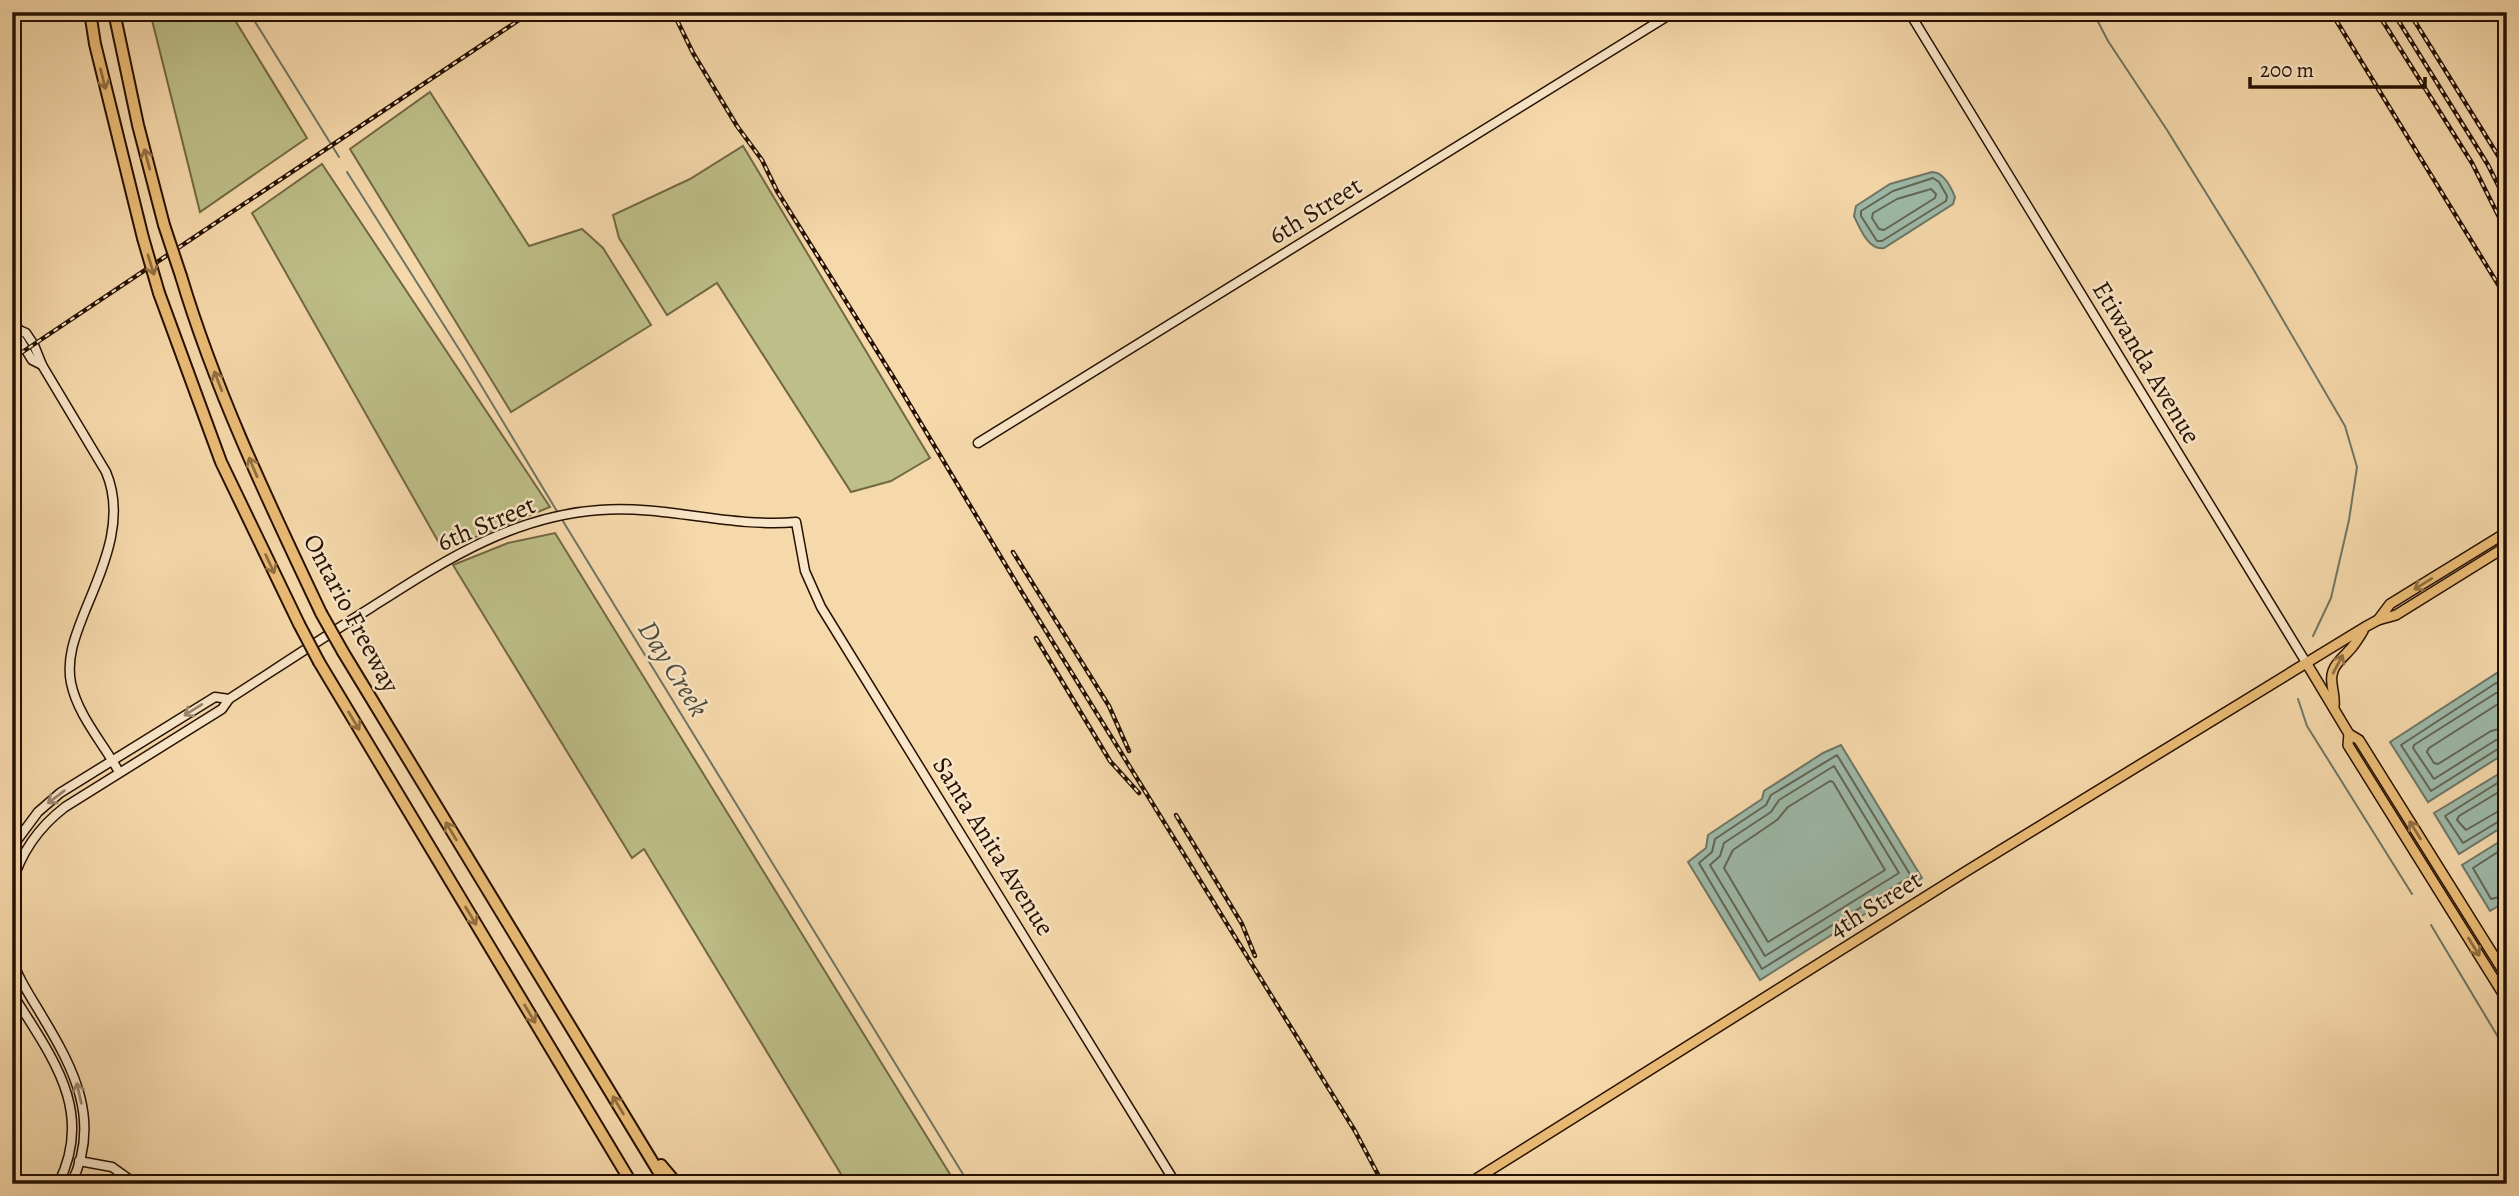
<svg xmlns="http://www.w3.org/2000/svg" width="2519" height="1196" font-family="Alegreya,serif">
  <rect width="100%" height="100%" fill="#f6d9ab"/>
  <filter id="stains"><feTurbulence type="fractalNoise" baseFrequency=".00286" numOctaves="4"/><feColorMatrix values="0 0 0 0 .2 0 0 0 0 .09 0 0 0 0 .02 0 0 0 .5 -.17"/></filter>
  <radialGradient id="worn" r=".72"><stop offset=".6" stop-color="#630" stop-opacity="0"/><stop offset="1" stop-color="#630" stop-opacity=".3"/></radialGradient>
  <g fill="#bebf88" stroke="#726844" stroke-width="2">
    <path d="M 150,12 L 230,12 L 307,138 L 200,212 Z"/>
    <path d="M 430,92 L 529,246 L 582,229 L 603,248 L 651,325 L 511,412 L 350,149 Z"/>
    <path d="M 743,146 L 930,458 L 891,481 L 851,492 L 717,283 L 667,315 L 619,238 L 613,215 L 690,179 Z"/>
    <path d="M 322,164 L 550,507 L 443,550 L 252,213 Z"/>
    <path d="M 555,533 L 956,1184 L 847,1184 L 644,849 L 632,858 L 453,565 L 508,543 Z"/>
  </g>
  <g fill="#9dbaa9" stroke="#6d7666" stroke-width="2">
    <path d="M 1932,172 C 1944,172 1951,187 1955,197 L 1953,204 L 1884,248 C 1869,251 1860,229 1854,216 L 1856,206 L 1890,184 Z"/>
    <path d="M 2500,671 L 2507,682 L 2507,752 L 2428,802 L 2390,742 Z"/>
    <path d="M 1841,745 L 1922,878 L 1760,980 L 1688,862 L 1706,848 L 1708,835 L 1762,799 L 1764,791 L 1823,753 Z"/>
    <path d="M 2507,769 L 2507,824 L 2459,854 L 2434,813 Z"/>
    <path d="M 2507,837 L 2507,901 L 2490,911 L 2462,865 Z"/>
  </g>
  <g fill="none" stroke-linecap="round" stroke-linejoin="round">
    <g stroke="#616555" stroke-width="2">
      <path d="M 1933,178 L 1939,182 L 1947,196 L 1946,201 L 1882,241 L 1877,241 L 1861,216 L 1861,211 L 1893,191 Z"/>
      <path d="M 1931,189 L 1936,194 L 1935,198 L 1884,230 L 1879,229 L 1872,218 L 1873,213 L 1897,199 Z"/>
      <path d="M 2507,685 L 2496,683 L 2401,745 L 2431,791 L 2501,747 L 2507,747"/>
      <path d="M 2507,693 L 2496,693 L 2414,745 L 2413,748 L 2434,779 L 2496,740 L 2507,738"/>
      <path d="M 2507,704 L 2498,704 L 2429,748 L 2427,752 L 2434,763 L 2438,764 L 2491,731 L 2507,727"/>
      <path d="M 1837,755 L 1911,876 L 1762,969 L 1699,863 L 1712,852 L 1715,839 L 1766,805 L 1771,795 Z"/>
      <path d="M 1834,766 L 1899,873 L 1765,956 L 1710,865 L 1720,856 L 1724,843 L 1771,812 L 1779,800 Z"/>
      <path d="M 2507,777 L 2445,816 L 2463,843 L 2501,820 L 2507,819"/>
      <path d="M 1830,781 L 1833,782 L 1885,870 L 1768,942 L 1724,868 L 1733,850 L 1777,820 L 1788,807 Z"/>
      <path d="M 2507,787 L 2459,816 L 2457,820 L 2466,830 L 2497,812 L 2507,810"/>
      <path d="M 2507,846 L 2473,868 L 2491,899 L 2507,895"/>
    </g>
    <g stroke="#6d7666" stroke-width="2">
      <path d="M 249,12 L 339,157"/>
      <path d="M 2093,12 L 2108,41 L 2167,130 L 2252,267 L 2345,426 L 2357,467 L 2349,520 L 2331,598 L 2313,636"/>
      <path d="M 347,172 L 464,357 L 558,513"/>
      <path d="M 561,518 L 969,1184"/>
      <path d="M 2298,699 L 2307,726 L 2412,894"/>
      <path d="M 2431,925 L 2507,1052"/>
    </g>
    <g stroke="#251001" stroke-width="11">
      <g id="secondary">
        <path d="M 1909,12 L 2307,664"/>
        <path d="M 12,318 L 19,330 L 26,333 L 34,345 L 42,365 L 106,472 C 126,519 103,567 85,611 C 76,634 66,657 71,683 C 78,716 103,743 119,772"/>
        <path d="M 19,330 L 18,337 L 32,360 L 42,365"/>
        <path d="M 978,443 L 1674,12"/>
        <path d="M 12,847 L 38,812 L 60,793 L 215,697 L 229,699"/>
        <path d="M 12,884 C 21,852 39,827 65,807 L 222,709 L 229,699 C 277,668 324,637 372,607 C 444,561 512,516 600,510 C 666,505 730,528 796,522 L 805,571 L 821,607 L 1176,1184"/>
        <path d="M 12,958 C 18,979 31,997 42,1016 C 74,1069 102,1122 71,1184"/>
        <path d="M 12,993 C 50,1055 96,1110 58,1184"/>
        <path d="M 79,1161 L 112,1167 L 136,1184"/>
      </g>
    </g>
    <g stroke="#251001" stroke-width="12">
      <g id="primary">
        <path d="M 2378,620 L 2390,604 L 2507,532"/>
        <path d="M 2307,664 L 2349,734 L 2359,740 L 2507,977"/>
        <path d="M 2334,707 C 2335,698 2333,693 2332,684 C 2329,665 2344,658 2353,646 C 2357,641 2360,636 2363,631"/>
        <path d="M 2349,734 L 2348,745 L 2507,1000"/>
        <path d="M 1468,1184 L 1965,872 L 2365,627 L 2378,620 L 2396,615 L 2507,546"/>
      </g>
    </g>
    <g stroke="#251001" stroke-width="14">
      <g id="highway">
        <path d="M 90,12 L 95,44 L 143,238"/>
        <path d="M 114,12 L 138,125 L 164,225"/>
        <path d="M 181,276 C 216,393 269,503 321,613"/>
        <path d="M 159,293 L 221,462 L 299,624"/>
        <path d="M 343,652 L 666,1184"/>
        <path d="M 319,662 L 632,1184"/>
        <path d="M 661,1165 L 677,1184"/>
      </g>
    </g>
    <use href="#secondary" stroke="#f9e6c8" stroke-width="8"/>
    <use href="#primary" stroke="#ebbc76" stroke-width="9"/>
    <use href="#highway" stroke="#ebbc76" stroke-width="10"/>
    <g stroke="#251001" stroke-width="4.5">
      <g id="rail">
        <path d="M 673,12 L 693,53 L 737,126 L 762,160 L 777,191 L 892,375 L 1023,594 L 1355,1131 L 1383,1184"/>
        <path d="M 2331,12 L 2507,299"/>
        <path d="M 2377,12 L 2472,163 L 2507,233"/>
        <path d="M 2393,12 L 2488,165 L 2507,203"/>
        <path d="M 2409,12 L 2507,170"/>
        <path d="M 12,359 L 531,12"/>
        <path d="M 1013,552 L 1109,706 L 1129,751"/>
        <path d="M 1036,638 L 1110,761 L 1139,793"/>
        <path d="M 1176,815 L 1242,924 L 1255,956"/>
        <path d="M 1797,1184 L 1806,1178"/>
      </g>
    </g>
    <use href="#rail" stroke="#f9e6c8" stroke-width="2" stroke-dasharray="5" stroke-linecap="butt"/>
    <g stroke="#251001" stroke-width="14" stroke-linecap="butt">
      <g id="highway-bridge">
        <path d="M 164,225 L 181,276"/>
        <path d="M 143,238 L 159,293"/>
        <path d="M 321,613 L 343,652"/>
        <path d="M 299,624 L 319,662"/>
      </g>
    </g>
    <use href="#highway-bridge" stroke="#ebbc76" stroke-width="10"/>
  </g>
  <defs><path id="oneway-shaft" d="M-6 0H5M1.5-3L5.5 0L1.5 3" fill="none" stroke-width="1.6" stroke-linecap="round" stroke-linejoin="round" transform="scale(1.75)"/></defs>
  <g stroke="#926f41">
    <use href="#oneway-shaft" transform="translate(103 79) rotate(76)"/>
    <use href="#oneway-shaft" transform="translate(147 159) rotate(-105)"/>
    <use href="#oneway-shaft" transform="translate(151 265) rotate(73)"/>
    <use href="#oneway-shaft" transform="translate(218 381) rotate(-111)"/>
    <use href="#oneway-shaft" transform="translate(253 467) rotate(-113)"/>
    <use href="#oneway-shaft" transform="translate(270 564) rotate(65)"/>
    <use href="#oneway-shaft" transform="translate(2423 584) rotate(148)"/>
    <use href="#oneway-shaft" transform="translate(2338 664) rotate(-62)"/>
    <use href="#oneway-shaft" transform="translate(354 721) rotate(59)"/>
    <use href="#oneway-shaft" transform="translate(2415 830) rotate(-122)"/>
    <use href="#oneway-shaft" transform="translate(451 831) rotate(-121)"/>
    <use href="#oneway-shaft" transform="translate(471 916) rotate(59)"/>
    <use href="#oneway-shaft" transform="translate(2474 947) rotate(58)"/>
    <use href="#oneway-shaft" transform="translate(530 1014) rotate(59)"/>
    <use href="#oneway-shaft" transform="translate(618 1105) rotate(-121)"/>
  </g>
  <g stroke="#9a866e">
    <use href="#oneway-shaft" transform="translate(193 710) rotate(148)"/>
    <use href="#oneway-shaft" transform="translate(56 797) rotate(143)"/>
    <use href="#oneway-shaft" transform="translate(79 1093) rotate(-103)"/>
  </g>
  <g text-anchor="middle" stroke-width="5" stroke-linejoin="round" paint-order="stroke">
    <g font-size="26" fill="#251001" stroke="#f9e6c8">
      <text transform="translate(1315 210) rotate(-32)" y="9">6th Street</text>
      <text transform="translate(2147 362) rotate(59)" y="9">Etiwanda Avenue</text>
      <text transform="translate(486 523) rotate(-23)" y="9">6th Street</text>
      <text transform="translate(352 613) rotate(62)" y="9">Ontario Freeway</text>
      <text transform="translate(994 846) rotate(58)" y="9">Santa Anita Avenue</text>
      <text transform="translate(1875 904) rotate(-32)" y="9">4th Street</text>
    </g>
    <g font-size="28" font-style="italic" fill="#4f4c3c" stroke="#f9e6c8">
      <text transform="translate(674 668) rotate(58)" y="10">Day Creek</text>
    </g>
  </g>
  <rect width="2519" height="1196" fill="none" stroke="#f6d9ab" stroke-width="42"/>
  <rect x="14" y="14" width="2491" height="1168" fill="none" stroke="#251001" stroke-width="3.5"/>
  <rect x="21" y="21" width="2477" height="1154" fill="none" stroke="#251001" stroke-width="2"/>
  <path d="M2250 77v10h175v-10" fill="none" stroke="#251001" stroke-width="3.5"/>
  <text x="2260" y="77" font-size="21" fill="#251001" stroke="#f9e6c8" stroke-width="5" paint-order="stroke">200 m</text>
  <rect width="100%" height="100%" filter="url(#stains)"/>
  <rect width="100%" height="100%" fill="url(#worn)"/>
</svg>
